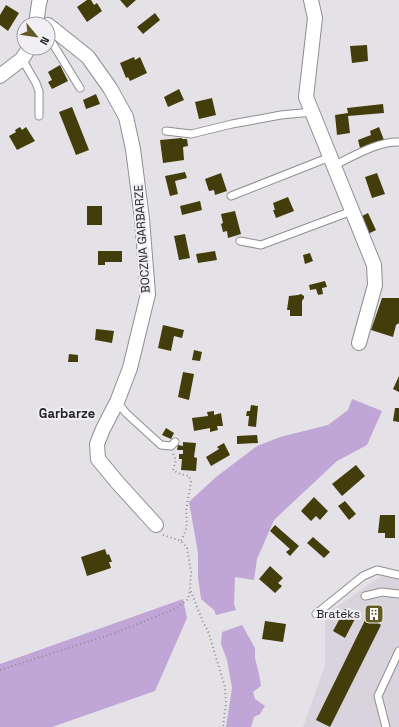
<svg xmlns="http://www.w3.org/2000/svg" width="399" height="727" font-family="'Space Grotesk',sans-serif">
  <rect width="100%" height="100%" fill="#e4e2e6"/>
  <path fill="#d9d3de" d="M 381,576 L 399,580 L 399,727 L 303,727 L 325,665 L 325,615 Z"/>
  <g fill="#bfa6d6">
    <path d="M 352,399 L 382,411 L 367,445 L 337,461 L 274,520 L 257,559 L 254,580 L 235,577 L 234,604 L 236,610 L 216,615 L 214,610 L 201,599 L 198,578 L 198,553 L 189,502 L 216,477 L 257,446 L 280,437 L 328,425 L 348,410 Z"/>
    <path d="M 183,599 L 187,618 L 155,691 L 52,727 L 0,727 L 0,664 Z"/>
    <path d="M 242,625 L 255,648 L 255,658 L 259,674 L 261,686 L 253,692 L 255,699 L 265,706 L 260,714 L 254,717 L 251,727 L 226,727 L 232,688 L 227,660 L 221,644 L 222,632 Z"/>
  </g>
  <g fill="#433c0b">
    <path d="M 87,0 L 91,0 L 94,5 L 97,3 L 102,11 L 87,22 L 77,7 Z"/>
    <path d="M 120,0 L 136,0 L 127,8 Z"/>
    <path d="M 6,5 L 19,13 L 8,31 L 0,25 L 0,15 Z"/>
    <path d="M 155,13 L 160,20 L 143,34 L 137,27 Z"/>
    <path d="M 367,45 L 368,61 L 352,63 L 350,46 Z"/>
    <path d="M 134,57 L 135,60 L 140,57 L 147,73 L 130,81 L 128,77 L 126,78 L 120,63 Z"/>
    <path d="M 60,65 L 68,81 L 52,89 L 48,82 L 52,80 L 48,72 Z"/>
    <path d="M 179,89 L 184,100 L 168,107 L 164,97 Z"/>
    <path d="M 96,94 L 100,104 L 86,109 L 83,100 Z"/>
    <path d="M 212,98 L 216,115 L 199,119 L 195,102 Z"/>
    <path d="M 383,104 L 384,113 L 348,116 L 350,133 L 337,135 L 335,115 L 348,113 L 347,108 Z"/>
    <path d="M 72,107 L 89,150 L 76,155 L 59,112 Z"/>
    <path d="M 20,127 L 22,130 L 26,127 L 35,141 L 17,150 L 9,136 L 16,132 L 15,130 Z"/>
    <path d="M 379,127 L 384,140 L 360,148 L 358,140 L 371,135 L 370,131 Z"/>
    <path d="M 182,138 L 182,139 L 187,139 L 188,146 L 183,147 L 184,160 L 163,163 L 160,140 Z"/>
    <path d="M 185,172 L 187,178 L 175,181 L 178,194 L 170,196 L 165,176 Z"/>
    <path d="M 221,173 L 227,191 L 215,195 L 214,190 L 209,191 L 205,179 Z"/>
    <path d="M 377,173 L 385,194 L 372,198 L 365,177 Z"/>
    <path d="M 288,197 L 294,211 L 276,218 L 273,210 L 275,210 L 273,203 Z"/>
    <path d="M 200,201 L 202,210 L 182,215 L 180,206 Z"/>
    <rect x="87" y="206" width="15" height="19"/>
    <path d="M 235,211 L 241,234 L 228,238 L 227,231 L 223,232 L 221,224 L 223,223 L 221,214 Z"/>
    <path d="M 368,213 L 376,230 L 368,234 L 360,217 Z"/>
    <path d="M 185,234 L 190,258 L 179,260 L 174,236 Z"/>
    <path d="M 98,251 L 122,251 L 122,262 L 105,262 L 105,265 L 98,265 Z"/>
    <path d="M 215,251 L 217,260 L 198,263 L 196,254 Z"/>
    <path d="M 310,253 L 313,261 L 305,264 L 303,255 Z"/>
    <path d="M 325,281 L 327,287 L 322,288 L 323,294 L 318,295 L 316,289 L 310,290 L 309,285 Z"/>
    <path d="M 301,294 L 304,296 L 304,298 L 302,301 L 302,316 L 290,316 L 290,310 L 287,310 L 289,296 L 298,295 Z"/>
    <path d="M 382,298 L 399,298 L 399,323 L 396,325 L 393,337 L 371,330 Z"/>
    <path d="M 163,325 L 184,330 L 182,338 L 174,336 L 171,351 L 158,348 Z"/>
    <path d="M 96,329 L 114,331 L 112,343 L 95,340 Z"/>
    <path d="M 194,350 L 202,352 L 200,361 L 192,360 Z"/>
    <path d="M 69,354 L 78,355 L 78,362 L 68,362 Z"/>
    <path d="M 183,372 L 194,374 L 189,400 L 178,397 Z"/>
    <path d="M 399,376 L 399,392 L 393,389 Z"/>
    <path d="M 251,405 L 258,406 L 256,427 L 248,426 L 249,416 L 246,416 L 247,411 L 250,411 Z"/>
    <path d="M 395,408 L 399,408 L 399,422 L 393,421 Z"/>
    <path d="M 214,411 L 214,415 L 221,413 L 223,426 L 217,426 L 218,430 L 210,432 L 210,428 L 194,431 L 192,418 L 208,416 L 207,412 Z"/>
    <path d="M 166,428 L 174,433 L 171,439 L 162,435 Z"/>
    <path d="M 257,435 L 258,443 L 237,444 L 237,436 Z"/>
    <path d="M 183,442 L 196,443 L 194,457 L 197,458 L 196,471 L 181,470 L 182,459 L 179,459 L 179,454 L 183,454 L 183,450 L 177,450 L 178,445 L 183,446 Z"/>
    <path d="M 224,443 L 230,455 L 211,466 L 206,457 L 219,449 L 217,447 Z"/>
    <path d="M 356,465 L 365,476 L 342,496 L 332,484 Z"/>
    <path d="M 314,497 L 328,511 L 320,520 L 316,516 L 311,521 L 301,511 Z"/>
    <path d="M 345,501 L 356,514 L 349,520 L 338,506 Z"/>
    <path d="M 380,515 L 395,515 L 395,538 L 385,538 L 385,533 L 378,533 Z"/>
    <path d="M 275,525 L 299,546 L 290,556 L 286,552 L 290,549 L 270,531 Z"/>
    <path d="M 313,537 L 330,552 L 324,558 L 307,543 Z"/>
    <path d="M 105,549 L 107,555 L 109,554 L 112,562 L 109,562 L 111,568 L 87,576 L 81,557 Z"/>
    <path d="M 270,566 L 283,578 L 278,583 L 282,586 L 275,593 L 259,579 Z"/>
    <path d="M 372,606 L 382,611 L 377,622 L 381,625 L 330,727 L 316,720 Z"/>
    <path d="M 345,609 L 357,615 L 345,638 L 333,631 Z"/>
    <path d="M 265,621 L 286,624 L 283,642 L 262,639 Z"/>
  </g>
  <g fill="none" stroke-linecap="round" stroke-linejoin="round">
    <g stroke="#8f8e91" stroke-width="9">
      <g id="lane">
        <path d="M 48,36 L 80,88"/>
        <path d="M 22,59 L 36,83 L 39,91 L 39,116"/>
        <path d="M 166,131 L 191,134 L 232,124 L 281,115 L 312,112"/>
        <path d="M 333,166 C 352,157 378,141 399,142"/>
        <path d="M 231,196 L 330,157"/>
        <path d="M 240,241 L 261,245 L 352,211"/>
        <path d="M 117,402 L 126,413 L 161,445 L 171,446 L 175,442"/>
        <path d="M 365,596 L 382,592 L 399,594"/>
        <path d="M 316,614 L 363,576 L 377,570 L 399,575"/>
        <path d="M 386,727 L 378,696 L 399,651"/>
      </g>
    </g>
    <g stroke="#8f8e91" stroke-width="16">
      <g id="street">
        <path d="M 311,0 L 315,18 L 306,97 L 374,265 L 375,285 L 359,343"/>
        <path d="M 36,24 L 39,3 L 40,0"/>
        <path d="M 48,25 L 88,57 L 110,88 L 126,117 L 133,149 L 142,219 L 148,294 L 130,368 L 117,402 L 103,429 L 97,444 L 98,459 L 117,482 L 156,525"/>
        <path d="M 0,76 L 22,59 L 29,48"/>
      </g>
    </g>
    <g stroke="#8f8e91" stroke-width="2" stroke-dasharray="1 3" stroke-linecap="butt">
      <path d="M 173,454 L 176,460 L 173,470 L 180,474 L 189,476 L 191,482 L 186,511 L 187,520 L 186,530 L 181,541"/>
      <path d="M 163,535 L 181,541 L 187,548 L 191,572 L 190,589 L 203,622 L 208,631 L 225,687 L 226,703 L 223,727"/>
      <path d="M 0,670 L 115,633 L 177,608 L 188,599 L 190,590"/>
    </g>
    <use href="#lane" stroke="#fff" stroke-width="7"/>
    <use href="#street" stroke="#fff" stroke-width="14"/>
  </g>
  <defs>
    <g id="building-square" transform="scale(1)"><rect x="-9" y="-9" width="18" height="18" rx="4" fill="#635b27" stroke="#f1eff3"/><path d="M-4-6H4V6H1V3H-1V6H-4ZM-2.5-4.3h1.7v1.8h-1.7ZM.8-4.3h1.7v1.8H.8ZM-2.5-1h1.7V.8h-1.7ZM.8-1h1.7V.8H.8Z" fill="#fff"/></g>
  </defs>
  <g fill-rule="evenodd">
    <use href="#building-square" x="374" y="614"/>
  </g>
  <g text-anchor="middle" stroke-width="4" stroke-linejoin="round" paint-order="stroke">
    <g font-size="12" fill="#252426" stroke="#f1eff3">
      <text transform="translate(142 239) rotate(-94)" y="4">BOCZNA GARBARZE</text>
    </g>
    <g font-size="12" fill="#252426" stroke="#f1eff3" text-anchor="end">
      <text x="360" y="618">Brateks</text>
    </g>
    <g font-size="13" font-weight="bold" fill="#252426" stroke="#f1eff3">
      <text x="67" y="418">Garbarze</text>
    </g>
  </g>
  <g transform="translate(36 36) rotate(119)"><circle r="19" fill="#f1eff3" stroke="#9f9ea1"/>
  <path d="M0-3L7 15L0 10L-7 15Z" fill="#635b27"/>
  <text y="-6" font-size="11" font-weight="bold" text-anchor="middle" fill="#252426">N</text>
  </g>
</svg>
